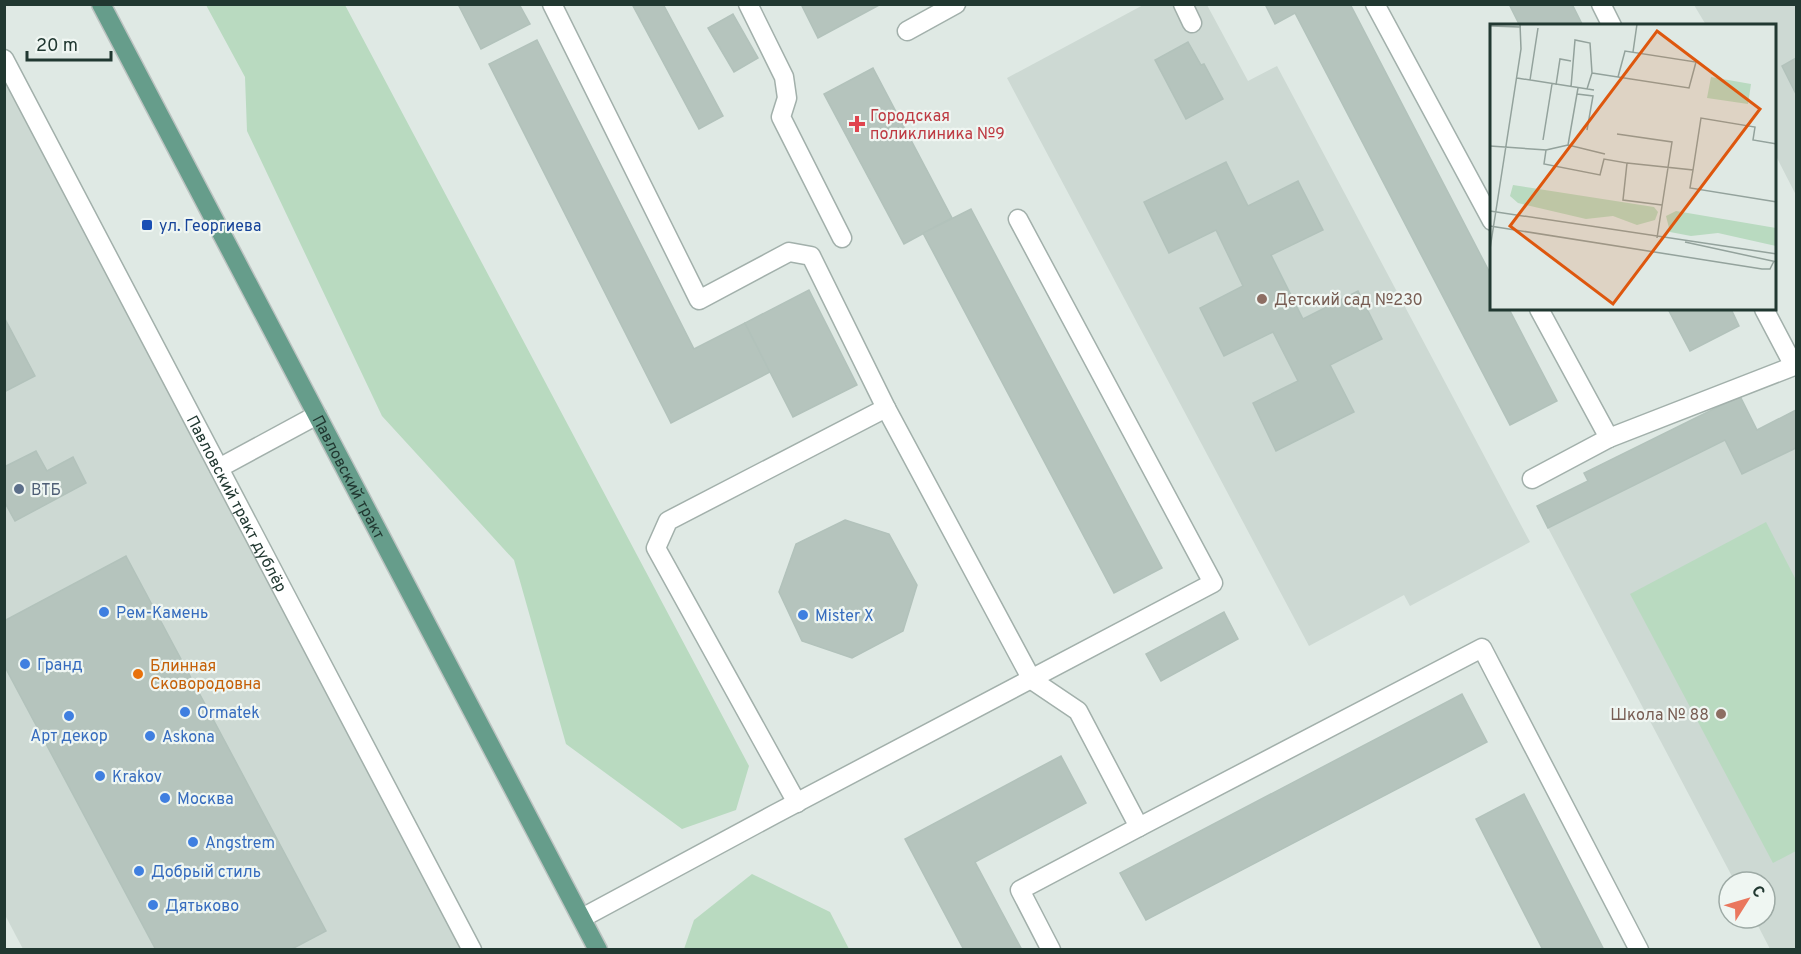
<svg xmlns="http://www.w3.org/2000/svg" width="1801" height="954" font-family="Overpass,sans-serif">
  <rect width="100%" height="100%" fill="#dfe9e4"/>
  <g fill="#cdd9d3">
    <path d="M 1145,4 L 1207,5 L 1248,81 L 1277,66 L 1530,542 L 1410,606 L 1404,595 L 1309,646 L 1007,78 Z"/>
    <path d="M 1694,5 L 1796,5 L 1796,195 L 1776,156 L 1776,26 L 1706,25 Z"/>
    <path d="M 4,67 L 464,949 L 23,949 L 5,915 Z"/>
    <path d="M 1725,440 L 1742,474 L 1796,448 L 1796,949 L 1770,949 L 1754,918 L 1765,918 L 1765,882 L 1735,882 L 1548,528 Z"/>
  </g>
  <g fill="#b9dac0">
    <path d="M 206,5 L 345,5 L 749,766 L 736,810 L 682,829 L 566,744 L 514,560 L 382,416 L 247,131 L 245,77 Z"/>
    <path d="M 1766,522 L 1796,580 L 1796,851 L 1773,863 L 1630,594 Z"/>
    <path d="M 752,874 L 830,912 L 849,949 L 684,949 L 694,920 Z"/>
  </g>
  <g fill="#b5c4bd" stroke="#b2c2bb" stroke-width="1.5">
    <path d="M 458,4 L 519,4 L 530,24 L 481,49 Z"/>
    <path d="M 632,4 L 663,4 L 723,116 L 699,129 Z"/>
    <path d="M 801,4 L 881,4 L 818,38 Z"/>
    <path d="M 1265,4 L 1350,4 L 1492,277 L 1492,309 L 1509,309 L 1557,401 L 1510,425 L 1295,13 L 1275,24 Z"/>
    <path d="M 1509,4 L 1572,4 L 1583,26 L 1520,26 Z"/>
    <path d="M 733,14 L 758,58 L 734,72 L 708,28 Z"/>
    <path d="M 537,40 L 694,349 L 745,323 L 770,372 L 671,423 L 489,64 Z"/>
    <path d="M 1188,42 L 1201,65 L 1204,64 L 1223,99 L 1186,119 L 1155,60 Z"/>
    <path d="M 1796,58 L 1796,94 L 1782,66 Z"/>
    <path d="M 873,68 L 952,218 L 904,244 L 824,94 Z"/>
    <path d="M 1226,162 L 1248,206 L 1298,181 L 1323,230 L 1271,255 L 1303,319 L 1358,291 L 1382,339 L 1330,365 L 1354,412 L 1276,451 L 1253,403 L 1298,381 L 1273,332 L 1224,356 L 1200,308 L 1243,286 L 1216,230 L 1169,253 L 1144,202 Z"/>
    <path d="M 971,209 L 1162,568 L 1114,593 L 923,233 Z"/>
    <path d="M 809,290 L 857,385 L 793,417 L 745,323 Z"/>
    <path d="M 1668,309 L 1731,309 L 1739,326 L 1690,351 Z"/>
    <path d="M 4,317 L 35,376 L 4,392 Z"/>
    <path d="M 1740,396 L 1757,430 L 1796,410 L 1796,448 L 1742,474 L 1725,440 L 1548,528 L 1537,506 L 1588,481 L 1584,473 Z"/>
    <path d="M 36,451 L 47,471 L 73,457 L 86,483 L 15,521 L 4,501 L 4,467 Z"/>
    <path d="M 845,520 L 889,534 L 917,585 L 903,631 L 852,658 L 802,641 L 779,592 L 796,544 Z"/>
    <path d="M 126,556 L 326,931 L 290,950 L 156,950 L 4,665 L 4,621 Z"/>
    <path d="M 1224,612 L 1238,639 L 1161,681 L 1146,654 Z"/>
    <path d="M 1462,694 L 1487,742 L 1146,920 L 1120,873 Z"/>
    <path d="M 1061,756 L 1086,803 L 975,862 L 1022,950 L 964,950 L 905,839 Z"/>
    <path d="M 1524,794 L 1604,950 L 1543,950 L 1476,819 Z"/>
  </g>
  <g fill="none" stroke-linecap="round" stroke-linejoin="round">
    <g stroke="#a2b0ab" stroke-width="21">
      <g id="minor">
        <path d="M 552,4 L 699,300 L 789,252 L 811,256 L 886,408 L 668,521 L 656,548 L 797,803"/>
        <path d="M 748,4 L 784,77 L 787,98 L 781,117 L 842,238"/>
        <path d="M 1183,4 L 1192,23"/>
        <path d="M 1375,4 L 1492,221"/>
        <path d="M 1601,4 L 1612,26"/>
        <path d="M 907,31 L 956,4"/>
        <path id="s1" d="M 4,59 L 472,950"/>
        <path d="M 1539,309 L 1609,438 L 1794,366 L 1764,309"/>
        <path d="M 886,408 L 1032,680 L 1078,711 L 1139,827 L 1020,890 L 1051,950"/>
        <path d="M 219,468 L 317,415"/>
        <path d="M 1532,479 L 1609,438"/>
        <path d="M 1139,827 L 1482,648 L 1639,950"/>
        <path d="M 582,918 L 775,814 L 1213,583 L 1018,219"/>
      </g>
    </g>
    <g stroke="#bcc3c1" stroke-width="21">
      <g id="major">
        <path id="s2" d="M 101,4 L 598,950"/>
      </g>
    </g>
    <use href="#minor" stroke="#fff" stroke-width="18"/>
    <use href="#major" stroke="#669d8b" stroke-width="18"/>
  </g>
  <path fill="#e0444e" stroke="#eff6f2" stroke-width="2" d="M854 115h6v6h6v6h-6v6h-6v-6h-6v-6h6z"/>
  <rect fill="#1a4fb4" stroke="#eff6f2" stroke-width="2" x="141" y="219" width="12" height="12" rx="3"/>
  <g fill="#8d6e63" stroke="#eff6f2" stroke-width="2">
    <circle cx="1262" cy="299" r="6"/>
    <circle cx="1721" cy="714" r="6"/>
  </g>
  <circle fill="#5c6f8a" stroke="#eff6f2" stroke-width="2" cx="19" cy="489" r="6"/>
  <g fill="#3f7fe0" stroke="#eff6f2" stroke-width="2">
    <circle cx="104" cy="612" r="6"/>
    <circle cx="803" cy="615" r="6"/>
    <circle cx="25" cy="664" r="6"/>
    <circle cx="185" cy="712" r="6"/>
    <circle cx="69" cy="716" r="6"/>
    <circle cx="150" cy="736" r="6"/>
    <circle cx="100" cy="776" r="6"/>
    <circle cx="165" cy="798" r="6"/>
    <circle cx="193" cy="842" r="6"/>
    <circle cx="139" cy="871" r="6"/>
    <circle cx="153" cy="905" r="6"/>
  </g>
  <circle fill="#e8710a" stroke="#eff6f2" stroke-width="2" cx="138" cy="674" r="6"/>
  <g text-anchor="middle" stroke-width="4.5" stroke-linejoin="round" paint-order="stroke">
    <g font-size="16" fill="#be3a42" stroke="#eff6f2" text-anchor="start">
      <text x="870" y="121">Городская<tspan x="870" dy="18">поликлиника №9</tspan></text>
    </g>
    <g font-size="16" fill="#164399" stroke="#eff6f2" text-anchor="start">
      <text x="159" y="231">ул. Георгиева</text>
    </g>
    <g font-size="16" fill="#785e54" stroke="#eff6f2" text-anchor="start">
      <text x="1274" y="305">Детский сад №230</text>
      <text x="1709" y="720" text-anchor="end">Школа № 88</text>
    </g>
    <g font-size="16" fill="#213831" stroke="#eff6f2">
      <text dy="6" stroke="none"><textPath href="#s2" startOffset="534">Павловский тракт</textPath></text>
      <text dy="6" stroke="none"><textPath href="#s1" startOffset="502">Павловский тракт дублёр</textPath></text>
    </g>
    <g font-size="16" fill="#4e5e75" stroke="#eff6f2" text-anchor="start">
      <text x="31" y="495">ВТБ</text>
    </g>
    <g font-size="16" fill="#366cbe" stroke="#eff6f2" text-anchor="start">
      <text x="116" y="618">Рем-Камень</text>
      <text x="815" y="621">Mister X</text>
      <text x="37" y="670">Гранд</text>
      <text x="197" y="718">Ormatek</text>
      <text x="69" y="741" text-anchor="middle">Арт декор</text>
      <text x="162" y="742">Askona</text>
      <text x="112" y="782">Krakov</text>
      <text x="177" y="804">Москва</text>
      <text x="205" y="848">Angstrem</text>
      <text x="151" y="877">Добрый стиль</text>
      <text x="165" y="911">Дятьково</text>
    </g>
    <g font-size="16" fill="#c56008" stroke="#eff6f2" text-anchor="start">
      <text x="150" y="671">Блинная<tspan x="150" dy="18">Сковородовна</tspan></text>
    </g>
  </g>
  <g transform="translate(1490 24)">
    <rect width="286" height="286" fill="#dfe9e4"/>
    <path d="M 221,53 L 261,60 L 258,80 L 217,74 ZM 23,161 L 164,183 L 168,188 L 165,196 L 147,201 L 123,192 L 96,195 L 28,179 L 20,172 ZM 186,187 L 286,204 L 286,222 L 228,209 L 201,212 L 180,208 L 176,192 Z" fill="#b9dac0"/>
    <path fill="none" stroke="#93a29c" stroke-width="1.5" d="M 0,2 L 31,3M 143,28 L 147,0M 102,49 L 199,64 L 206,38 L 135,27 L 128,53M 27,54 L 104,66M 40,56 L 48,4M 66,61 L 70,35 L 81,37M 81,63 L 85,16 L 100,19 L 102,49 L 97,65M 88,64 L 78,121 L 115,130M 87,70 L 103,72 L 97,106M 127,110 L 182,118 L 167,214M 53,116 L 62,60M 0,122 L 56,126 L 54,140 L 110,151 L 114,135 L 137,139 L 133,176 L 172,181M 56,126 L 78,121M 137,139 L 203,146 L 200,164 L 287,178M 203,146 L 211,94 L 265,103 L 263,116 L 287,120M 0,187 L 287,230M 0,202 L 272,245 L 280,245 L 284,237M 195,218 L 287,238M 0,225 L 31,25 L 30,0"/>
    <path fill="#de570e" fill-opacity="0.15" stroke="#de570e" stroke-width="3" d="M 167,7 L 270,85 L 123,280 L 20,202 Z"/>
    <rect width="286" height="286" fill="none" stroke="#213831" stroke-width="3"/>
  </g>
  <rect width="1801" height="954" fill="none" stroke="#213831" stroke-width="12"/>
  <g transform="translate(1747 900) rotate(53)"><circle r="28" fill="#eff6f2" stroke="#9daaa5" stroke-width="1.5"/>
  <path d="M0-4.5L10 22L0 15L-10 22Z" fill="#ea775d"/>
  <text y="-9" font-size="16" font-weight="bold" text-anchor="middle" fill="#213831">С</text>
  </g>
  <path d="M27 51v9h84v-9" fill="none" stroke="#213831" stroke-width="3"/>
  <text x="36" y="51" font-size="18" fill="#213831" stroke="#eff6f2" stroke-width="4.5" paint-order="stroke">20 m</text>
</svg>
